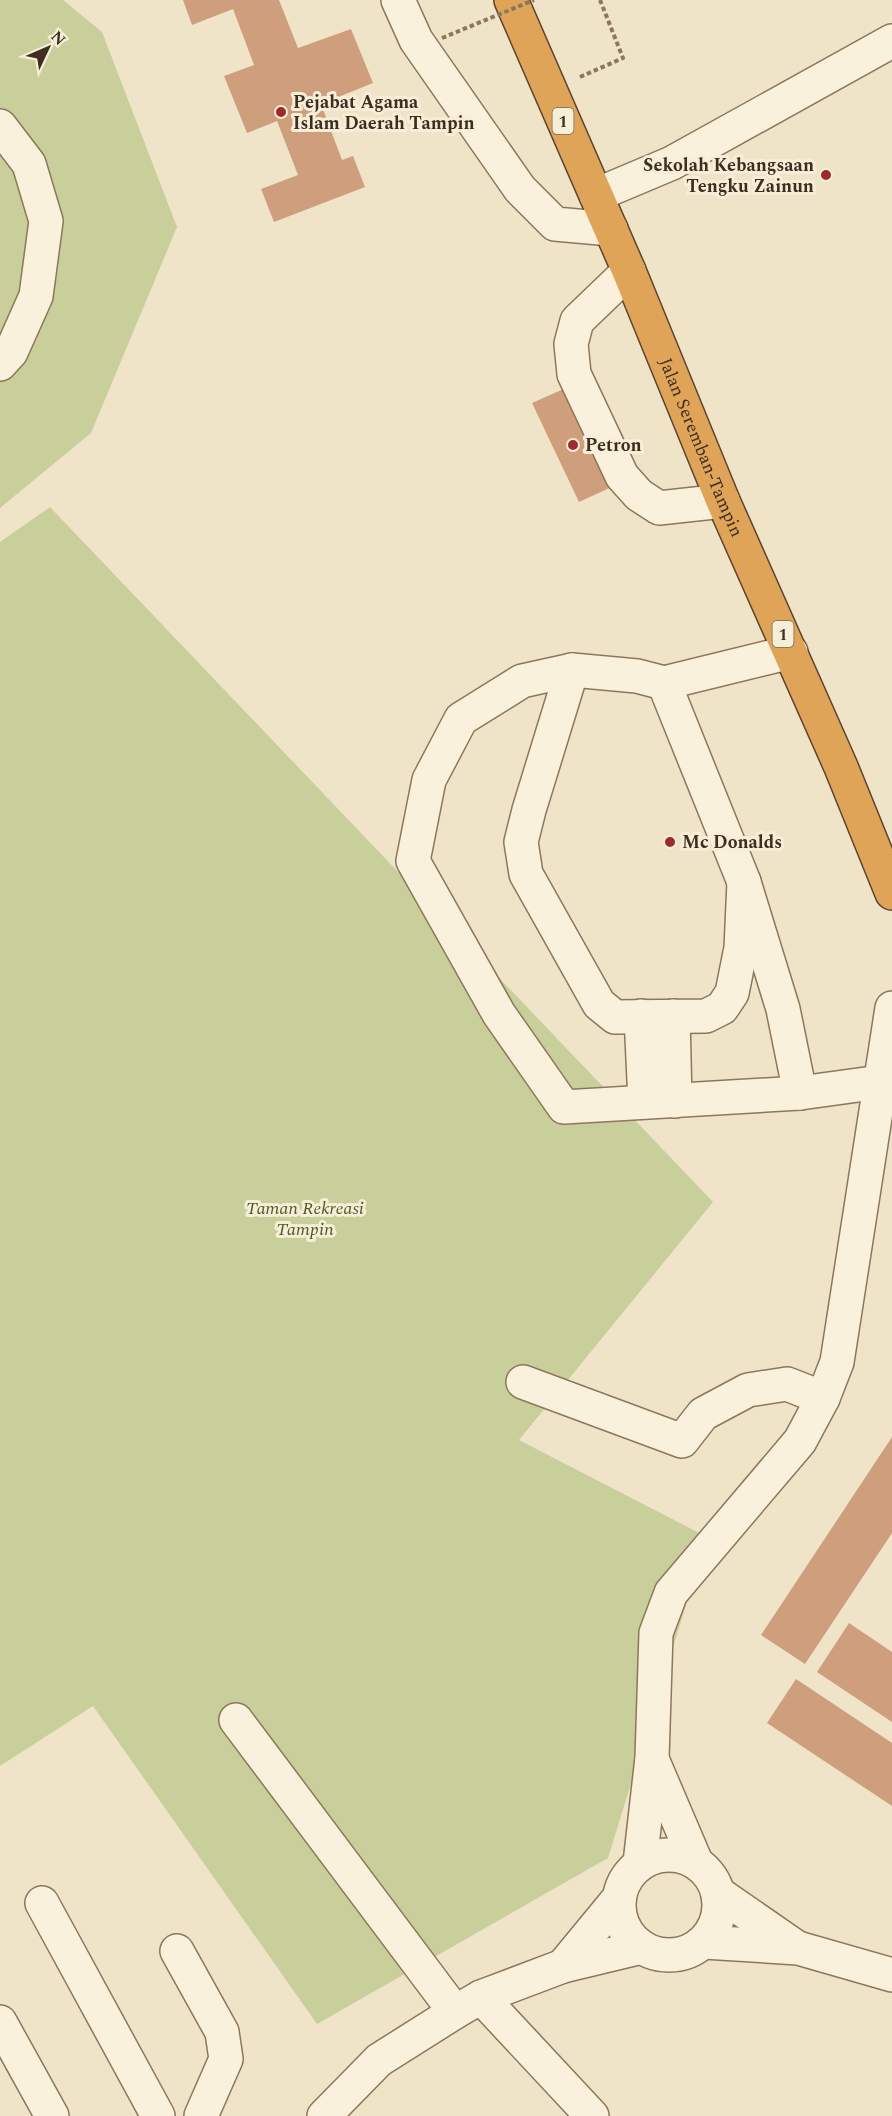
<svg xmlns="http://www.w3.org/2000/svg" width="892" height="2116" font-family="Spectral,serif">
  <rect width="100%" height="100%" fill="#f0e4c8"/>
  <g fill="#c9cf9b">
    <path d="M 0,0 L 63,0 L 102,32 L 177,227 L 91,433 L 0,508 Z"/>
    <path d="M 50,507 L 713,1202 L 519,1440 L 707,1537 L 608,1858 L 317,2024 L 93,1706 L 0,1766 L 0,542 Z"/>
  </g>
  <g fill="#cf9f7d">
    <path d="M 183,0 L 279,0 L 298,48 L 351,29 L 373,83 L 321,104 L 342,160 L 353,156 L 365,187 L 274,222 L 261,189 L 298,175 L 277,121 L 247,133 L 224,76 L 254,65 L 233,9 L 192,25 Z"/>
    <path d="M 568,387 L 614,486 L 579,502 L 532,403 Z"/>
    <path d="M 892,1437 L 892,1533 L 805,1664 L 761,1635 Z"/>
    <path d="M 849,1623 L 892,1652 L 892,1722 L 817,1672 Z"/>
    <path d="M 796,1679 L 892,1743 L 892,1806 L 767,1723 Z"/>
  </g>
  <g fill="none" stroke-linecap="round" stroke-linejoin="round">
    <g stroke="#8d765c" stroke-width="36">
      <g id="minor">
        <path d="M 398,0 L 416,40 L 520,189 L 555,224 L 611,229"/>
        <path d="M 0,126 L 29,164 L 46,221 L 36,296 L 11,352 L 0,364"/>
        <path d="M 596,195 L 672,163 L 892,41"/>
        <path d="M 629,271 L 577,321 L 571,344 L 574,374 L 622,476 L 639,495 L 659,508 L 723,501"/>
        <path d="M 791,652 L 664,683 L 744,882 L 783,1009 L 800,1093"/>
        <path d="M 572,670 L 529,810 L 521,842 L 526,874 L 599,1004 L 615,1017 L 706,1016 L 722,1008 L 732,993 L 741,948 L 744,882"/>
        <path d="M 664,683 L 637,676 L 572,670 L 522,681 L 461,719 L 429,780 L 413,861 L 499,1014 L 564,1107 L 800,1093 L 880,1082"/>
        <path d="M 641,1016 L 645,1102"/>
        <path d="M 673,1016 L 675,1101"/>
        <path d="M 523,1382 L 682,1441 L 703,1414 L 748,1390 L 787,1384 L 823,1398"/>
        <path d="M 236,1720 L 455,2012"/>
        <path d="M 652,1759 L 696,1862"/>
        <circle cx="669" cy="1905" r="50"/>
        <path d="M 640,1863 L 652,1758 L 656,1633 L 671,1593 L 800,1441 L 823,1398 L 837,1362 L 892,1008"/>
        <path d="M 718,1893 L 796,1947"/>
        <path d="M 42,1903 L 158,2116"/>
        <path d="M 704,1942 L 798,1948 L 892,1975"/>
        <path d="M 177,1951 L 222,2032 L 226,2059 L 201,2116"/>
        <path d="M 563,1966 L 619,1898"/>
        <path d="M 481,1997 L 592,2116"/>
        <path d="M 0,2022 L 52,2116"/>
        <path d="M 324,2116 L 379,2060 L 455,2012 L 481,1997 L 563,1966 L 642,1947"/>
      </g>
    </g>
    <g stroke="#5b4430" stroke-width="36">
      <g id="highway">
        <path id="s1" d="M 511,0 L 629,271 L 723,501 L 841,767 L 892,893"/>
      </g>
    </g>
    <path stroke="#8d765c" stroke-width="4" stroke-dasharray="4.5 3" stroke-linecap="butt" d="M 580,77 L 623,58 L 600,0"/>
    <use href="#minor" stroke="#faf1dc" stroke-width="33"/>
    <use href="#highway" stroke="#e0a458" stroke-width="33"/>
    <path stroke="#8d765c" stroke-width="4" stroke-dasharray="4.5 3" stroke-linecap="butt" d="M 442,38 L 534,0"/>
  </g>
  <g fill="#9e2a2b" stroke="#f7eed8" stroke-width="2">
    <circle cx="281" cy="112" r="6"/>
    <circle cx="826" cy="175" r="6"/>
    <circle cx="573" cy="445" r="6"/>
    <circle cx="670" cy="842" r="6"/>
  </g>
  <g text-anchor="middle" stroke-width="6" stroke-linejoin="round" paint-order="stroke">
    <g fill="#f7eed8" stroke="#756857" stroke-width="1.5">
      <rect x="552.5" y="108" width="21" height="26" rx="4.5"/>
      <rect x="772.5" y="621" width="21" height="26" rx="4.5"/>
    </g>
    <g font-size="16" font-weight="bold" fill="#3d2e20">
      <text x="563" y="127">1</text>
      <text x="783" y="640">1</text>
    </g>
    <g font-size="18" font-weight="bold" fill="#3d2e20" stroke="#f7eed8" text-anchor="start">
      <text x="293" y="108">Pejabat Agama<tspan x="293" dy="21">Islam Daerah Tampin</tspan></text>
      <text x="814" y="171" text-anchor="end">Sekolah Kebangsaan<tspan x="814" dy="21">Tengku Zainun</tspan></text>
      <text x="585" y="451">Petron</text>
      <text x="682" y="848">Mc Donalds</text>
    </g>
    <g font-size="18" fill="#3d2e20" stroke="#f7eed8">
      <text dy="6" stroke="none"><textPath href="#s1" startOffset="486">Jalan Seremban-Tampin</textPath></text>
    </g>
    <g font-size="18" font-style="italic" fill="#4d5a26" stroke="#f7eed8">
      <text x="305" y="1214">Taman Rekreasi<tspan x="305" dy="21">Tampin</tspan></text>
    </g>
  </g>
  <g transform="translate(48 48) rotate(46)" stroke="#f7eed8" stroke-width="4.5" paint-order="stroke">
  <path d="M0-4.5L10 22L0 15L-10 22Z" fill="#3d2e20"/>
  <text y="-9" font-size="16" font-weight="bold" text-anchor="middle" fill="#3d2e20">N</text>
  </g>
</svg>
